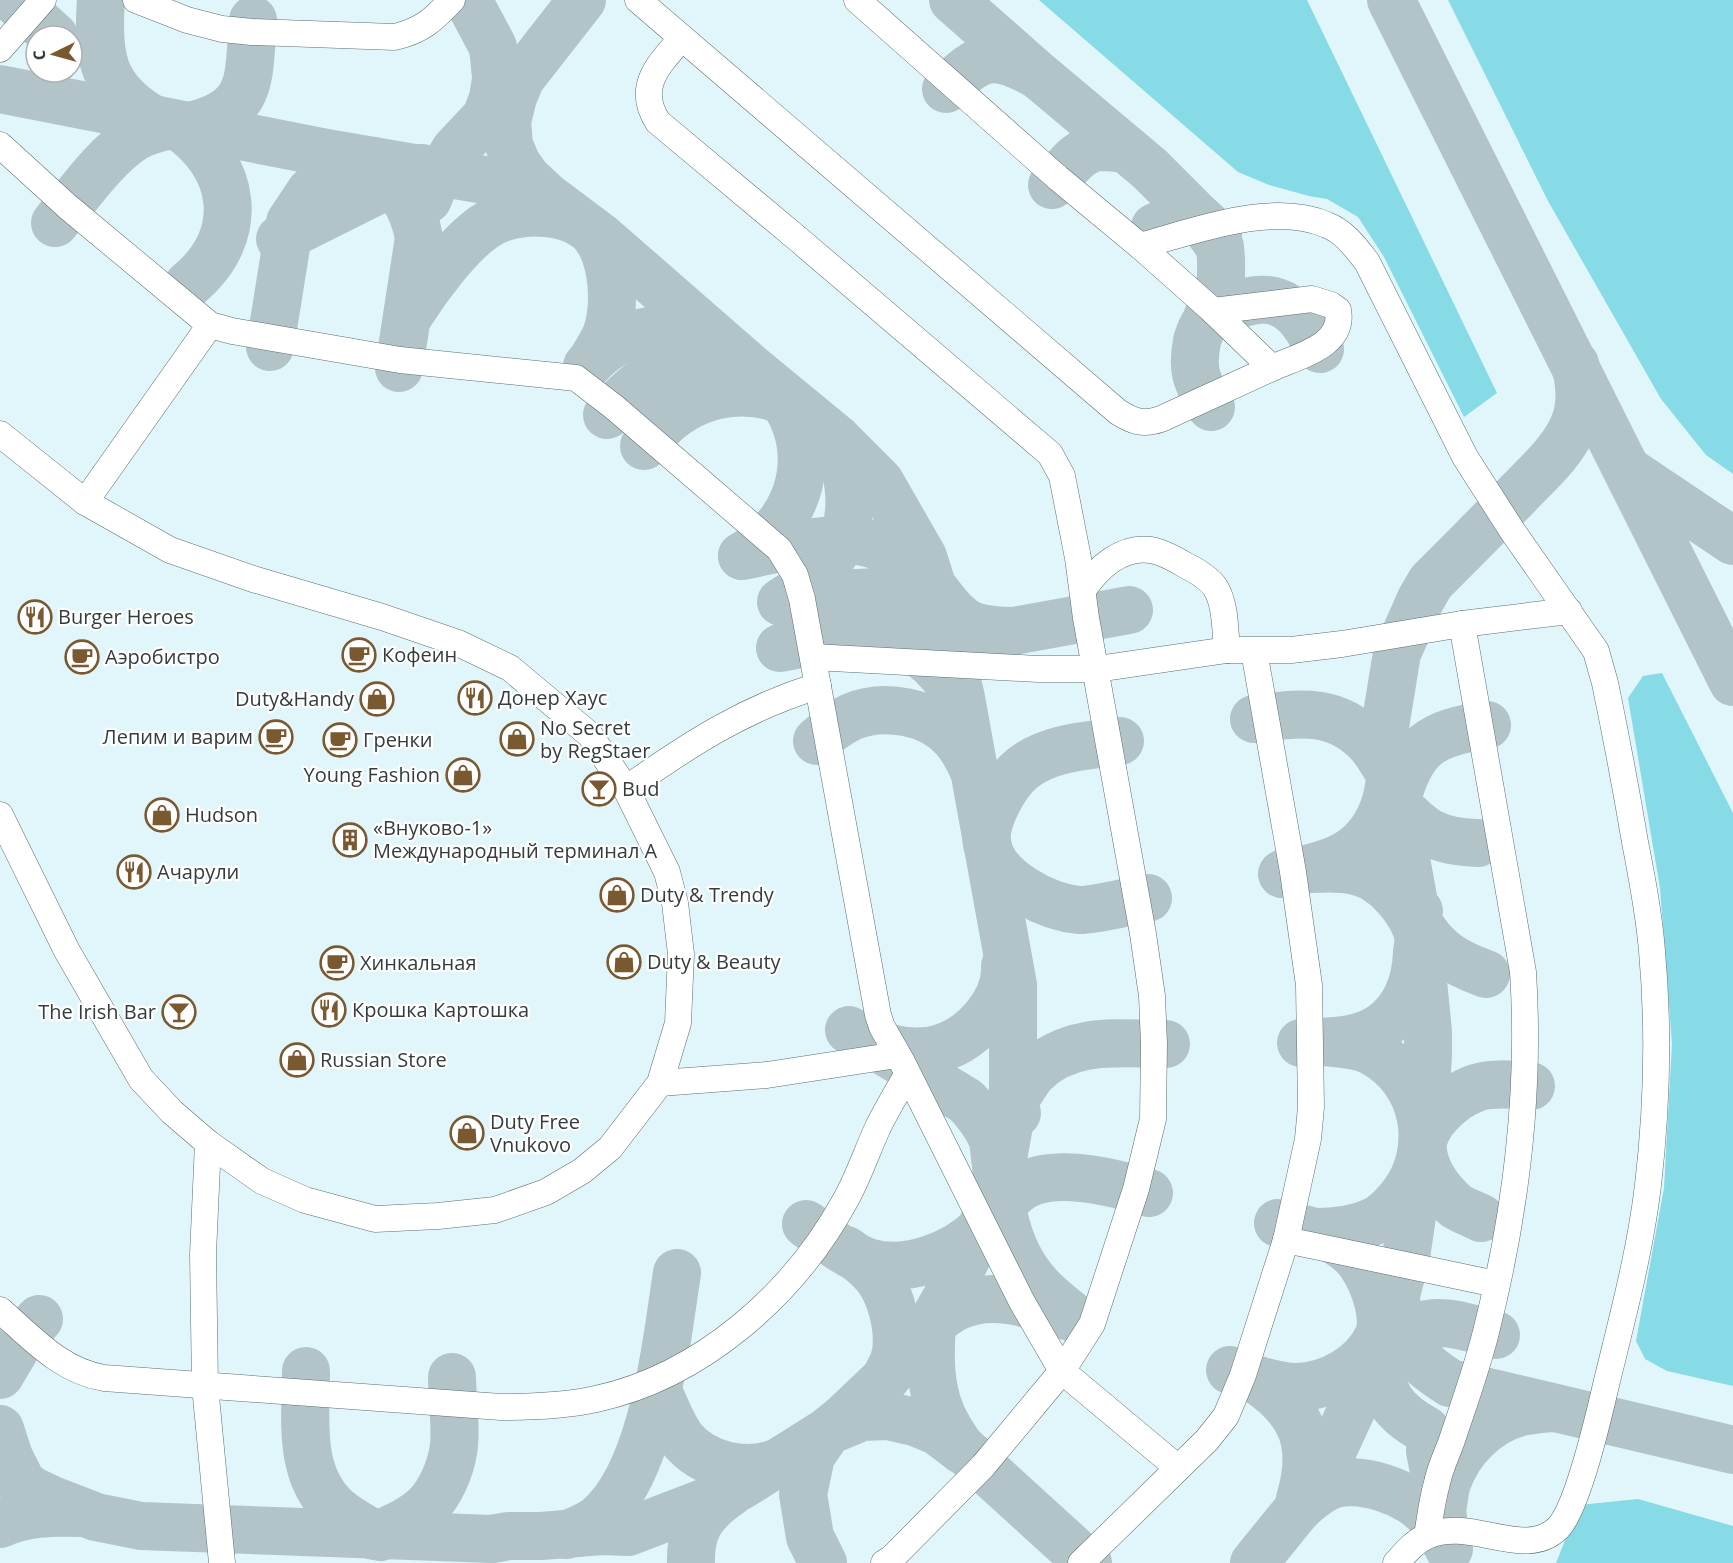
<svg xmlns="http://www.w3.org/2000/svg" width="1733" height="1563" font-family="'Open Sans',sans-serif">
  <rect width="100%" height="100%" fill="#e0f6fa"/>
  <g fill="#87dbe7">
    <path d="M 1039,0 L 1307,0 L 1497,393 L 1464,417 L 1384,257 L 1358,217 L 1327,199 L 1309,196 L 1269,185 L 1238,172 Z"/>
    <path d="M 1448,0 L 1733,0 L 1733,474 L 1706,455 L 1661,399 L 1548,201 Z"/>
    <path d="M 1662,673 L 1733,813 L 1733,1386 L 1667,1371 L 1645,1359 L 1636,1341 L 1664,1188 L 1672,1044 L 1660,888 L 1628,698 L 1643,676 Z"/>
    <path d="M 1638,1499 L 1733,1526 L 1733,1563 L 1556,1563 L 1579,1505 Z"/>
  </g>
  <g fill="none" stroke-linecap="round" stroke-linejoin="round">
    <g stroke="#b2c4c7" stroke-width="48">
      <path d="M 14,0 L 54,36"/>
      <path d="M 101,0 C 97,55 101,89 153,119"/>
      <path d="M 468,0 L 493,47 L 499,106"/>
      <path d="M 953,0 L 1038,75 L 1150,169 L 1199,218 L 1220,247 L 1221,259 L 1221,280 L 1206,321"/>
      <path d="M 1391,0 L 1733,682"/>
      <path d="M 0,89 L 332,154 L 519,186 L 546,196"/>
      <path d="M 946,89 C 980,54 993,51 1036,74"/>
      <path d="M 189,126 C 256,111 248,78 253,20"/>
      <path d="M 1052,185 C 1065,170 1079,148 1101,147 C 1109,147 1118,148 1126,149"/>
      <path d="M 428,199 L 433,186 L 455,150 L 486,117 L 493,98 L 497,73"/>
      <path d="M 55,223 C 78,195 105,156 135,137 C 147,130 162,127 175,124 C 237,164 248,235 188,285"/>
      <path d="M 1155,227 L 1174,219 L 1199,218 L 1218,235"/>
      <path d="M 280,239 L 422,168"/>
      <path d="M 410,314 C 427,287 458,245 484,227 C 501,215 525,211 546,213 C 559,214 574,218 585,226 C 613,244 617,303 607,332 C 604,342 597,351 592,360"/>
      <path d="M 270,347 L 290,222 L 310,192 L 330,173 L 342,167 L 373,161 C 397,185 413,203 419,238 L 399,368"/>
      <path d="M 587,366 C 620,328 676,318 720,343"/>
      <path d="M 1211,407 C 1197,381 1191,372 1197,341 C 1199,335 1202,325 1207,321 C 1214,315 1224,311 1232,307 C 1245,301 1263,297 1277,302 C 1299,309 1309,331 1320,349"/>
      <path d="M 607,415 C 649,370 680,350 743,366"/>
      <path d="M 644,446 C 653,437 660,425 670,418 C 705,390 753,384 793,405"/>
      <path d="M 1630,472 L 1733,541"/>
      <path d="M 742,556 C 774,550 829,535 859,541 C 889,546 912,562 931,585 C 944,600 954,618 973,626 C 986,630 1000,631 1014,631"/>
      <path d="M 742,556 C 802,523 822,449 778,393"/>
      <path d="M 781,602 C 850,560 864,513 836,438"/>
      <path d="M 783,602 L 832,594 L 880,592 L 913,609 L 932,627 L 948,648"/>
      <path d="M 987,647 L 999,637 L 1014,631 L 1129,610"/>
      <path d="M 780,648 C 862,632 905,619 958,695"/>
      <path d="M 1254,719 C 1299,713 1336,707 1370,744 C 1378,753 1384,765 1391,775 C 1389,785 1388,797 1384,807 C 1367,856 1328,866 1282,874"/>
      <path d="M 817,741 C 828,731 838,723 851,717 C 884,703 931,711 955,739 C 963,748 969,760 974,771"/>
      <path d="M 1120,741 C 1087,746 1050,747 1023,768 C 1006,781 983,821 987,844 C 994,880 1046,908 1080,910 C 1096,910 1130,901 1148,898"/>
      <path d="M 1478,843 C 1437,842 1423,832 1396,803 C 1411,746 1430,733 1487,725"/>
      <path d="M 1419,911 L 1417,920 C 1435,951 1453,962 1486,974"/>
      <path d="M 849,1030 L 966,1101 C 978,1113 986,1124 993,1140 C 999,1189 1001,1244 1036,1283 C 1047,1297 1064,1308 1077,1320"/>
      <path d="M 1301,1043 C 1328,1041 1357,1043 1381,1027 C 1407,1009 1416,982 1417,952 C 1418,946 1419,939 1418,934 C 1412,913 1394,891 1377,880 C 1356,867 1334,868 1310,869"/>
      <path d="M 877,1046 C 898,1050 920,1055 941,1048 C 974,1038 1007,1001 1005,966"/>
      <path d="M 1017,1113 L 1013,1103 C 1020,1093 1026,1080 1034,1072 C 1071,1036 1120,1044 1166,1044"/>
      <path d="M 1481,1218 C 1473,1214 1464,1211 1456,1206 C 1440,1192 1426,1173 1423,1152 C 1419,1125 1453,1096 1476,1088 C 1492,1082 1514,1085 1531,1086"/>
      <path d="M 806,1224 C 825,1237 846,1255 868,1262 C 906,1274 955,1255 982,1228 C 997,1213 1011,1189 1032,1182 C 1065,1170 1116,1183 1149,1193"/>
      <path d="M 1318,1232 C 1337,1231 1355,1230 1372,1222 C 1385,1217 1395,1205 1403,1195 C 1438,1149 1425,1080 1373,1052 C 1359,1044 1340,1044 1324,1042"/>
      <path d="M 846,1250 C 861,1260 875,1271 883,1286 C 894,1306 901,1339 894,1360 C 892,1366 888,1372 886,1378"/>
      <path d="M 1396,1295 C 1398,1342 1411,1358 1450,1383 L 1733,1450"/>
      <path d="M 1230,1370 C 1251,1377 1273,1387 1296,1387 C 1328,1387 1364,1367 1378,1337 C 1388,1315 1370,1270 1353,1254 C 1332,1234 1305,1229 1278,1223"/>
      <path d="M 306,1371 C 306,1418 297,1475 337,1510 C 349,1521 366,1529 380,1537"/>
      <path d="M 0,1375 L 19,1343 L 39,1319"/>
      <path d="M 1257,1380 C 1303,1411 1316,1445 1300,1499"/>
      <path d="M 659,1393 C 666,1409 672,1425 682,1439 C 704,1466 745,1474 776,1463"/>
      <path d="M 0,1429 L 9,1457 L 22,1483"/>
      <path d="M 1426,1430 C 1390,1411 1380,1391 1378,1352 C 1421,1313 1444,1320 1496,1335"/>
      <path d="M 943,1431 L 1088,1563"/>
      <path d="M 962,1450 C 955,1438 946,1426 941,1413 C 929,1385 930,1353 932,1323 C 940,1318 947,1311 956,1307 C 993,1289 1033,1305 1070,1317"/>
      <path d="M 1430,1451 L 1449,1549"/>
      <path d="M 0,1468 L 33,1491 L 52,1500 L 96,1517 L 141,1526 L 492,1539 L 509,1536 L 541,1536 L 602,1531 L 628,1532 L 706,1502 L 739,1487 L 828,1431 L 844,1418 L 886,1378 L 932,1323 L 949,1293 L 981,1229 L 999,1181 L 1013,1103 L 1013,985 L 961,698 L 943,620 L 923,557 L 880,482 L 836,438 L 751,368 L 602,238 L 546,196 L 527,178 L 517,164 L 509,145 L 507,122 L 513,97 L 521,78 L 582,0"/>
      <path d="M 1297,1510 C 1306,1501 1316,1493 1327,1487 C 1355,1473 1411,1492 1430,1517 C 1437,1525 1441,1536 1447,1545"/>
      <path d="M 1442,1511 C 1444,1502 1444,1492 1447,1483 C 1458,1450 1486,1421 1521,1412 C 1531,1410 1543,1409 1553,1408"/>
      <path d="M 0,1524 C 25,1513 51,1512 78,1513"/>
      <path d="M 566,1535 C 576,1530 590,1526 599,1518 C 654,1470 666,1343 677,1273"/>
      <path d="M 375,1536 C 393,1528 413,1520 427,1506 C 440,1493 450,1470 453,1452 C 457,1434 452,1396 452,1377"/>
      <path d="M 691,1563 C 690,1529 702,1512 730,1493"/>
      <path d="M 823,1563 L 810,1537 L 803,1494 L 811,1456 L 828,1431 L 862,1417 L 888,1416 L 915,1422 L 937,1431 L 962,1450"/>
      <path d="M 1254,1563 L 1297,1510 L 1333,1450 L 1378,1352 L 1379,1336 L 1396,1295 L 1406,1257 L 1422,1149 L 1428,1055 L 1428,1032 L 1417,920 L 1391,775 L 1385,727 L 1397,653 L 1421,599 L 1431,582 C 1460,553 1489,524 1518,494 C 1539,472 1564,451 1575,422 C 1582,403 1580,383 1575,364"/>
    </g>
    <g stroke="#5a6e71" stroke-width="27">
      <g id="minor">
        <path d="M 136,0 L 187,20 L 222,29 L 252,32 L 395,37 C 423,30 433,20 452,0"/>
        <path d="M 638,0 L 1118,412 C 1134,422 1143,425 1161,419 L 1272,368 L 1211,309 L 1140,246 L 1058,178 L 857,0"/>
        <path d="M 682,38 C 659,64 635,87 658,122 L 798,239 L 1050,454 L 1062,476 L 1078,558 L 1086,618 L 1143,934 L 1152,996 L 1154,1044 L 1153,1119 L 1136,1189 L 1092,1324 L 1062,1371 L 983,1466 L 892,1558 L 884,1563"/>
        <path d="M 0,49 L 43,0"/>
        <path d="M 0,145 L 68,207 L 210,325 L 232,331 L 400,360 L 576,378 L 614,407 L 779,549 L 795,575 L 802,599 L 878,1015 L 882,1027 L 902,1062 L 1022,1302 L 1062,1371 L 1178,1468"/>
        <path d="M 1140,246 C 1195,231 1272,201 1327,225 C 1345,232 1356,248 1367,262 L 1465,457 L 1513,532 L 1596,651 L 1605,683 C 1616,736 1626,789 1635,842 C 1642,878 1649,914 1652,951 C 1659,1029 1657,1108 1648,1185 C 1640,1253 1622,1319 1606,1385 C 1599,1415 1578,1507 1558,1528 C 1524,1561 1471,1516 1427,1536 C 1414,1542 1405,1553 1396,1563"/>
        <path d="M 1213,311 L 1312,299 L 1331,305 L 1338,310 C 1345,346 1298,356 1272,368"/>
        <path d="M 0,434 L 85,502 L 170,550 L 253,579 L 382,617 L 458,643 L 510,668 L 590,735 L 626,789 L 667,872 L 675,903 L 681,954 L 678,1023 L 660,1083 L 610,1148 L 582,1171 L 546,1192 L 495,1210 L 438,1216 L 375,1219 L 305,1200 L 262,1181 L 208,1143 L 172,1112 L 141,1079 L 67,951 L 0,815"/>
        <path d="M 85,502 L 210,325"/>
        <path d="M 1083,590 C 1098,568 1121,546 1151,550 C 1163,552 1175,559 1185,565 C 1195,570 1208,577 1215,587 C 1226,604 1225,631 1227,650"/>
        <path d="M 813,657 L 1038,669 L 1097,669 L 1227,650 L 1291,650 L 1342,644 L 1462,624 L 1569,611"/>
        <path d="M 626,789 C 688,745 745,708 818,686"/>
        <path d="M 660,1083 L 767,1075 L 897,1055"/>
        <path d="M 208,1143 L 203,1254 L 205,1386 L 222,1563"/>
        <path d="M 1286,1240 L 1496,1284"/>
        <path d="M 0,1310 C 32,1338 61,1371 104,1378 L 501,1407 C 533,1407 565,1406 596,1399 C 702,1376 794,1294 845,1201 C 858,1178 867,1151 878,1127 C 887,1109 897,1092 907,1075"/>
        <path d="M 1427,1536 C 1430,1519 1432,1500 1437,1483 C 1440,1468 1447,1454 1452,1440 C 1464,1404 1477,1368 1486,1332 C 1516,1213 1531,1094 1523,972 L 1462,624"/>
        <path d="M 1081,1563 L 1207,1440 L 1226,1416 L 1243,1375 L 1286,1240 L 1308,1139 L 1311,1107 L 1309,985 L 1293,872 L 1254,651"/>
      </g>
    </g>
    <use href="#minor" stroke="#fff" stroke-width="26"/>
  </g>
  <defs>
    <g id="restaurant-ring" transform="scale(1.725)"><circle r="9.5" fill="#fff" stroke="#7a5830" stroke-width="1.5"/><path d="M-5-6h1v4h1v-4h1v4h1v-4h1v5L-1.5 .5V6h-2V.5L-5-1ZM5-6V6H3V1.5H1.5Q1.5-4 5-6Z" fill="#7a5830"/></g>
    <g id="cafe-ring" transform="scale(1.725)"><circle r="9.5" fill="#fff" stroke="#7a5830" stroke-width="1.5"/><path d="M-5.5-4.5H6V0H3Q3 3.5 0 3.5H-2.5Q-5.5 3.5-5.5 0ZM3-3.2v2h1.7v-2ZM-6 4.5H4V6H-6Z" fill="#7a5830"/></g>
    <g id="shop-ring" transform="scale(1.725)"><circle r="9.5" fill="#fff" stroke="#7a5830" stroke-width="1.5"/><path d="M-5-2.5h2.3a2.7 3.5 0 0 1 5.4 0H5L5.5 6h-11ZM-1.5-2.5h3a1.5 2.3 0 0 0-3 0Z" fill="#7a5830"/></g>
    <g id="bar-ring" transform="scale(1.725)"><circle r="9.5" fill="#fff" stroke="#7a5830" stroke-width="1.5"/><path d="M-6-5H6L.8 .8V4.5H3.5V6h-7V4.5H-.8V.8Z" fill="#7a5830"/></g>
    <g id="building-ring" transform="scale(1.725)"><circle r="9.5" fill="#fff" stroke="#7a5830" stroke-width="1.5"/><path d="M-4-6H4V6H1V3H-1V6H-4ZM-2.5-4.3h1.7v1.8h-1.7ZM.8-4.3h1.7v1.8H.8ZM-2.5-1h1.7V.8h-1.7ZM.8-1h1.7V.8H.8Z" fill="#7a5830"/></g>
  </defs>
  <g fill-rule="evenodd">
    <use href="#restaurant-ring" x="35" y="617"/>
    <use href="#cafe-ring" x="359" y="655"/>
    <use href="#cafe-ring" x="82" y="657"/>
    <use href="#restaurant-ring" x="475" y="698"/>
    <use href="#shop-ring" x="377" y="699"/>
    <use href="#cafe-ring" x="276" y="737"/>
    <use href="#shop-ring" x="517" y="739"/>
    <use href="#cafe-ring" x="340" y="740"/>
    <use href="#shop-ring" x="463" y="775"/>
    <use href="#bar-ring" x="599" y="789"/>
    <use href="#shop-ring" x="162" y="815"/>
    <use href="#building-ring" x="350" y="840"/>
    <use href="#restaurant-ring" x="134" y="872"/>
    <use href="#shop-ring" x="617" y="895"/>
    <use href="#shop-ring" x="624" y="962"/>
    <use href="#cafe-ring" x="337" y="963"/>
    <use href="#restaurant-ring" x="329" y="1010"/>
    <use href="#bar-ring" x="179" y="1012"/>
    <use href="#shop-ring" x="297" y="1060"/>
    <use href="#shop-ring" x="467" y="1133"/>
  </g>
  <g text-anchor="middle" stroke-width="4.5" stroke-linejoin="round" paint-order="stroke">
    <g font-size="20" fill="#343c3e" stroke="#fff" text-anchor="start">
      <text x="58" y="624">Burger Heroes</text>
      <text x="382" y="662">Кофеин</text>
      <text x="105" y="664">Аэробистро</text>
      <text x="498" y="705">Донер Хаус</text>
      <text x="354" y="706" text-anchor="end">Duty&amp;Handy</text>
      <text x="540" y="735">No Secret<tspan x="540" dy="23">by RegStaer</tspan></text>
      <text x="253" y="744" text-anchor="end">Лепим и варим</text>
      <text x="363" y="747">Гренки</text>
      <text x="440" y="782" text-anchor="end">Young Fashion</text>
      <text x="622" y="796">Bud</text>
      <text x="185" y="822">Hudson</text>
      <text x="373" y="835">«Внуково-1»<tspan x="373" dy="23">Международный терминал А</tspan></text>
      <text x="157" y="879">Ачарули</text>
      <text x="640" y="902">Duty &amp; Trendy</text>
      <text x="647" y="969">Duty &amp; Beauty</text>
      <text x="360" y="970">Хинкальная</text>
      <text x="352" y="1017">Крошка Картошка</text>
      <text x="156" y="1019" text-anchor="end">The Irish Bar</text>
      <text x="320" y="1067">Russian Store</text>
      <text x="490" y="1129">Duty Free<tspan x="490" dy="23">Vnukovo</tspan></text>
    </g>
  </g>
  <g transform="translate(54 54) rotate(265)"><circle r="28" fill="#ffffff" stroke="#aeb1b2" stroke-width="1.5"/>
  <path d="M0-4.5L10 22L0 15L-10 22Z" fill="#7a5830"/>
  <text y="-9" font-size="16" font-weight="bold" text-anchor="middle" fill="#343c3e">С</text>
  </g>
</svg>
